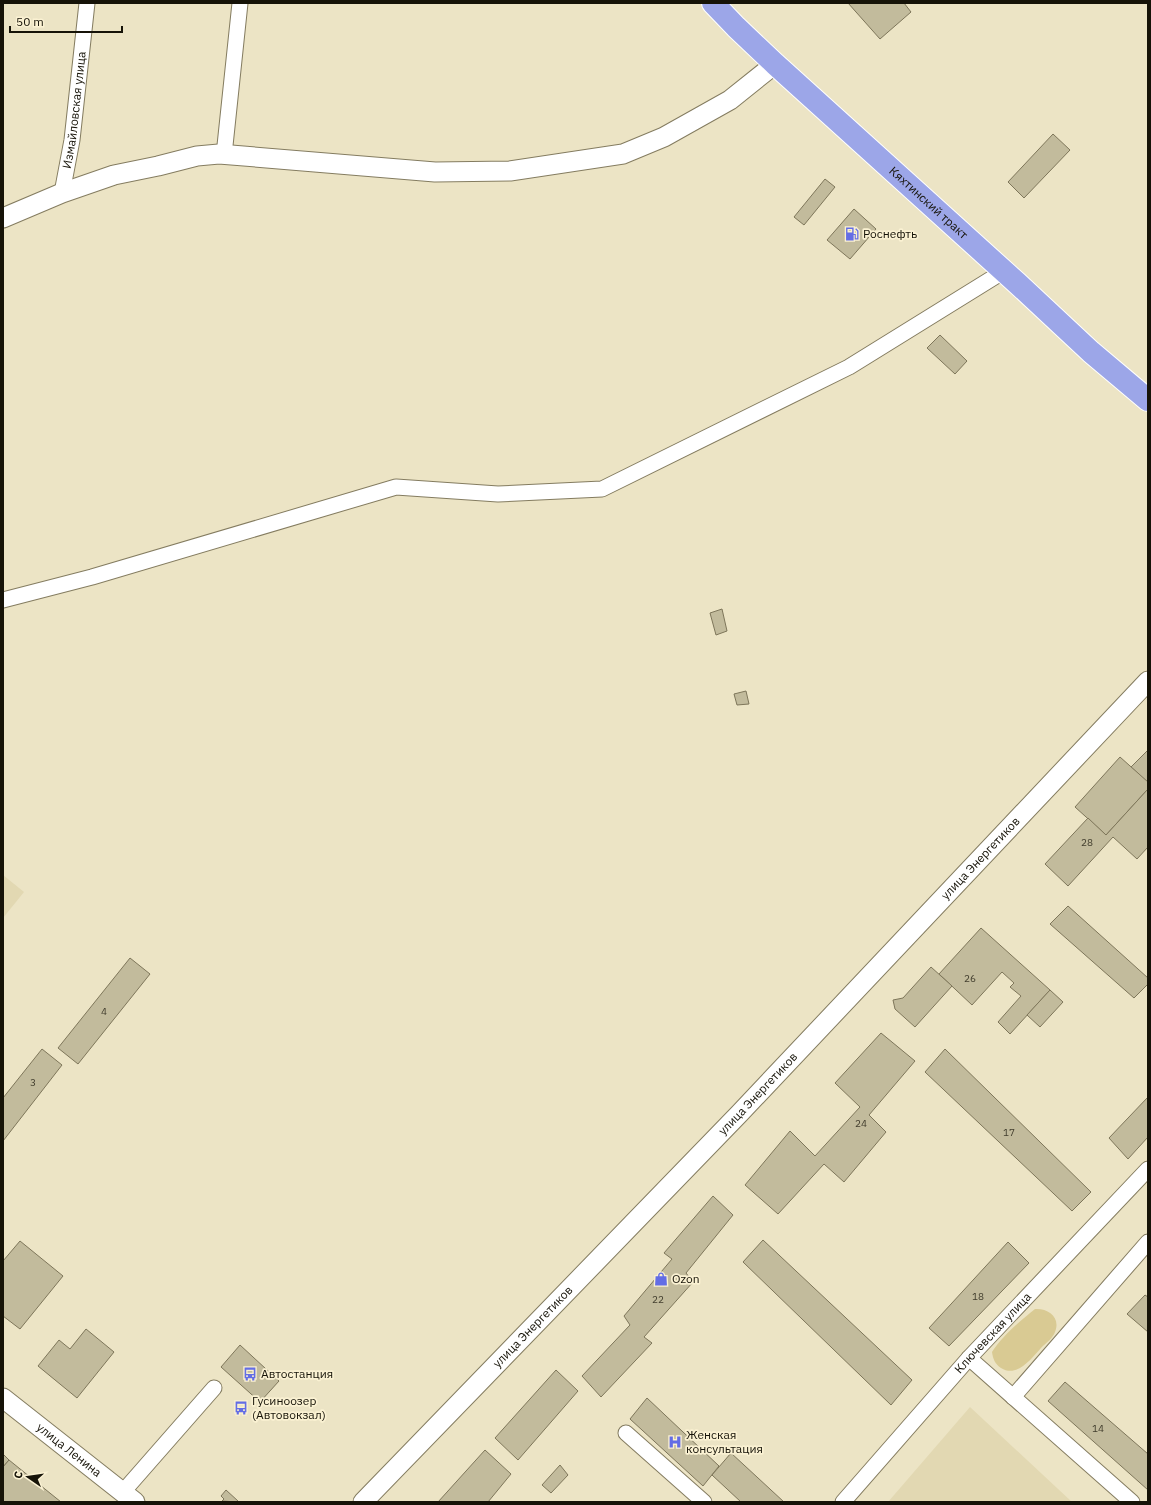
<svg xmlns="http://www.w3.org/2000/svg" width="1151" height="1505" font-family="'IBM Plex Sans',sans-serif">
  <rect width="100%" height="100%" fill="#ece4c5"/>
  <g fill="#e2d8b2">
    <path d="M 3,875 L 24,892 L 3,918 Z"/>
    <path d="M 970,1407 L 1072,1502 L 888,1502 Z"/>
  </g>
  <path fill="#d9ca93" d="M 1035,1309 C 1048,1308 1061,1317 1055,1332 C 1053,1338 1046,1343 1041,1348 C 1031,1359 1017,1378 1001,1368 C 995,1364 993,1359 992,1352 C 1002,1336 1020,1321 1035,1309 Z"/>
  <g fill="#c2bb9c" stroke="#7e765a">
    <path d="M 848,3 L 904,3 L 911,12 L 880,39 Z"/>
    <path d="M 1053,134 L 1070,150 L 1024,198 L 1008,182 Z"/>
    <path d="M 825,179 L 835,187 L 804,225 L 794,217 Z"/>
    <path d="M 854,209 L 876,229 L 850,259 L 827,240 Z"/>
    <path d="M 940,335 L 967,361 L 955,374 L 927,348 Z"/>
    <path d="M 722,609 L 727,631 L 716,635 L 710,613 Z"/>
    <path d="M 746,691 L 749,704 L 737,705 L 734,694 Z"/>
    <path d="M 1148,750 L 1148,783 L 1131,767 Z"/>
    <path d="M 1120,757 L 1148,782 L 1148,789 L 1106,835 L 1075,807 Z"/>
    <path d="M 1148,789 L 1148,847 L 1137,859 L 1113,837 L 1068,886 L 1045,864 L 1088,818 L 1106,835 Z"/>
    <path d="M 1068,906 L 1148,978 L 1148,984 L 1134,998 L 1050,924 Z"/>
    <path d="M 981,928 L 1050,990 L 1010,1034 L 998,1022 L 1021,996 L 1010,987 L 1014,983 L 1002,972 L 972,1005 L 939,974 Z"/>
    <path d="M 130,958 L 150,974 L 78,1064 L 58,1048 Z"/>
    <path d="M 931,967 L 952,986 L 915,1027 L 895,1009 L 893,1000 L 903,998 Z"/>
    <path d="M 1050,990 L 1063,1002 L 1040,1027 L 1027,1015 Z"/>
    <path d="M 881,1033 L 915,1061 L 869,1115 L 886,1132 L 844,1182 L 824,1164 L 778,1214 L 745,1185 L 790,1131 L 815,1156 L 860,1107 L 835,1083 Z"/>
    <path d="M 42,1049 L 62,1065 L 3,1141 L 3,1098 Z"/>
    <path d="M 945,1049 L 1091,1192 L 1072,1211 L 925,1072 Z"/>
    <path d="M 1148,1097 L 1148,1137 L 1128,1159 L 1109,1138 Z"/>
    <path d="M 713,1196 L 733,1215 L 686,1273 L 693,1282 L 644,1337 L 652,1343 L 601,1397 L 582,1376 L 630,1325 L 624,1316 L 672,1259 L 664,1253 Z"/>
    <path d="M 763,1240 L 912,1380 L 891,1405 L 743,1262 Z"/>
    <path d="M 20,1241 L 63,1276 L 20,1329 L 3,1316 L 3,1261 Z"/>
    <path d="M 1008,1242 L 1029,1263 L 949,1346 L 929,1328 Z"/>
    <path d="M 1145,1295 L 1148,1297 L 1148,1332 L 1127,1314 Z"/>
    <path d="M 86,1329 L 114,1352 L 77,1398 L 38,1366 L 59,1340 L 70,1349 Z"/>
    <path d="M 240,1345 L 279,1381 L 260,1402 L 221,1367 Z"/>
    <path d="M 556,1370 L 578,1391 L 518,1460 L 495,1438 Z"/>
    <path d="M 1065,1382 L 1148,1454 L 1148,1490 L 1048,1401 Z"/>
    <path d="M 647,1398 L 719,1466 L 703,1486 L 630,1419 Z"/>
    <path d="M 485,1450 L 511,1474 L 488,1502 L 438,1502 Z"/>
    <path d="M 731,1453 L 784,1502 L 741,1502 L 712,1475 Z"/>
    <path d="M 3,1454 L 9,1460 L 3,1467 Z"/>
    <path d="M 9,1460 L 61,1502 L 3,1502 L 3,1467 Z"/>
    <path d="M 560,1465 L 568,1475 L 551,1493 L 542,1485 Z"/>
    <path d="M 226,1490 L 238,1501 L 237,1502 L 222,1501 L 224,1499 L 221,1496 Z"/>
  </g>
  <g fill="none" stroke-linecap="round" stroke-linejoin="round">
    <g stroke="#847c60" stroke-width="17">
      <g id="minor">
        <path d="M 224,155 L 240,3"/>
        <path id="s1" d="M 62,193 L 72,140 L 87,3"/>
        <path d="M 3,600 L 92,577 L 396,487 L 498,494 L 602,489 L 849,367 L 1004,271"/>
        <path d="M 969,1358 L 1132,1502"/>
        <path d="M 1013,1397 L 1148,1242"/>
        <path d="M 626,1433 L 704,1502"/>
        <path d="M 122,1493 L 214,1388"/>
        <path id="s2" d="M 843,1502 L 969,1358 L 1148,1169"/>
      </g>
    </g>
    <g stroke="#847c60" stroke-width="21">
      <g id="tertiary">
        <path d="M 3,218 L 62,193 L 114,175 L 158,166 L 197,156 L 219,154 L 435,172 L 510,171 L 623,154 L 664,137 L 730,100 L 775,64"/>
        <path id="s3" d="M 3,1398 L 135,1502"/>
        <path id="s4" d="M 363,1502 L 739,1114 L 1148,681"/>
      </g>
    </g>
    <g stroke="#fff" stroke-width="24">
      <g id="trunk">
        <path id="s5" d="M 713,3 L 736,27 L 775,64 L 1017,283 L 1091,352 L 1148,400"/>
      </g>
    </g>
    <use href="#minor" stroke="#fff" stroke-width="15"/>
    <use href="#tertiary" stroke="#fff" stroke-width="19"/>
    <use href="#trunk" stroke="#9ca6e8" stroke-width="22"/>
  </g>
  <defs>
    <g id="fuel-bare" transform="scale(1.08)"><path d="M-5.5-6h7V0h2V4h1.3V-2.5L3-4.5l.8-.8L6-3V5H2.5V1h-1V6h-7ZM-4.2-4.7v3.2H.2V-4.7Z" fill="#636de5" stroke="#faf1d2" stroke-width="2.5" paint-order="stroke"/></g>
    <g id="shop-bare" transform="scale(1.08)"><path d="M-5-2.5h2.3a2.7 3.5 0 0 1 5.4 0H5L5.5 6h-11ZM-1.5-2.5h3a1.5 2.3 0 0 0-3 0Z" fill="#636de5" stroke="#faf1d2" stroke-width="2.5" paint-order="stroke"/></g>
    <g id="bus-bare" transform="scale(1.08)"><path d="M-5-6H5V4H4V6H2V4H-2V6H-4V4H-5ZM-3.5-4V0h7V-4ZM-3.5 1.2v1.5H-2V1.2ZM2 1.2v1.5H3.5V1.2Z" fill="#636de5" stroke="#faf1d2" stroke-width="2.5" paint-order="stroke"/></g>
    <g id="hospital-bare" transform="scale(1.08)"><path d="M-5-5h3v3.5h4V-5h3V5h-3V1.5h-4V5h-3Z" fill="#636de5" stroke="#faf1d2" stroke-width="2.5" paint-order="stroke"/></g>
  </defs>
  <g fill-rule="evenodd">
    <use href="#fuel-bare" x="852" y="234"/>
    <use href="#shop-bare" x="661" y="1279"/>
    <use href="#bus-bare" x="250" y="1374"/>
    <use href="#bus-bare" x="241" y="1408"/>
    <use href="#hospital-bare" x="675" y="1442"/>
  </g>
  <g text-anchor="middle" stroke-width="3.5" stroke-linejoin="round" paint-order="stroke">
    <g font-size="10" fill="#413d2d">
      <text x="1087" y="846">28</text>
      <text x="970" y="982">26</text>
      <text x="104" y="1015">4</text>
      <text x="33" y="1086">3</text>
      <text x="861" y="1127">24</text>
      <text x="1009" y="1136">17</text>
      <text x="978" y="1300">18</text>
      <text x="658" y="1303">22</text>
      <text x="1098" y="1432">14</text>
    </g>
    <g font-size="12" fill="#161308" stroke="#faf1d2">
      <text dy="4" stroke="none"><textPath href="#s1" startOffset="84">Измайловская улица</textPath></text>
      <text dy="4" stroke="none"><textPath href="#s5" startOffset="294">Кяхтинский тракт</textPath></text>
      <text dy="4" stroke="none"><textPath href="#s4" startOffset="892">улица Энергетиков</textPath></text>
      <text dy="4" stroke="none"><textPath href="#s4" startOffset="568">улица Энергетиков</textPath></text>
      <text dy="4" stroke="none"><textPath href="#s4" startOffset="244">улица Энергетиков</textPath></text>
      <text dy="4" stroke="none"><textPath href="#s2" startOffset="226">Ключевская улица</textPath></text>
      <text dy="4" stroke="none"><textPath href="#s3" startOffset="84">улица Ленина</textPath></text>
    </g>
    <g font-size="12" fill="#161308" stroke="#faf1d2" text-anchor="start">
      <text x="863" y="238">Роснефть</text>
      <text x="672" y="1283">Ozon</text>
      <text x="261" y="1378">Автостанция</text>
      <text x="252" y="1405">Гусиноозер<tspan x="252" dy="14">(Автовокзал)</tspan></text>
      <text x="686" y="1439">Женская<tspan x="686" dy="14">консультация</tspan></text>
    </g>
  </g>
  <rect width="1151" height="1505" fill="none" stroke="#161308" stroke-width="8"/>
  <g transform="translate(28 1477) rotate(283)" stroke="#faf1d2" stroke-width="3" paint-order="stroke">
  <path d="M0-3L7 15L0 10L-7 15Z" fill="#161308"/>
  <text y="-6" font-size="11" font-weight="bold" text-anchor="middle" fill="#161308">С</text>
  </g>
  <path d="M10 26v6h112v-6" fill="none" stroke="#161308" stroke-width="2"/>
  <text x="16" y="26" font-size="12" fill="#161308" stroke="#faf1d2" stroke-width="3" paint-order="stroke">50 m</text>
</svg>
